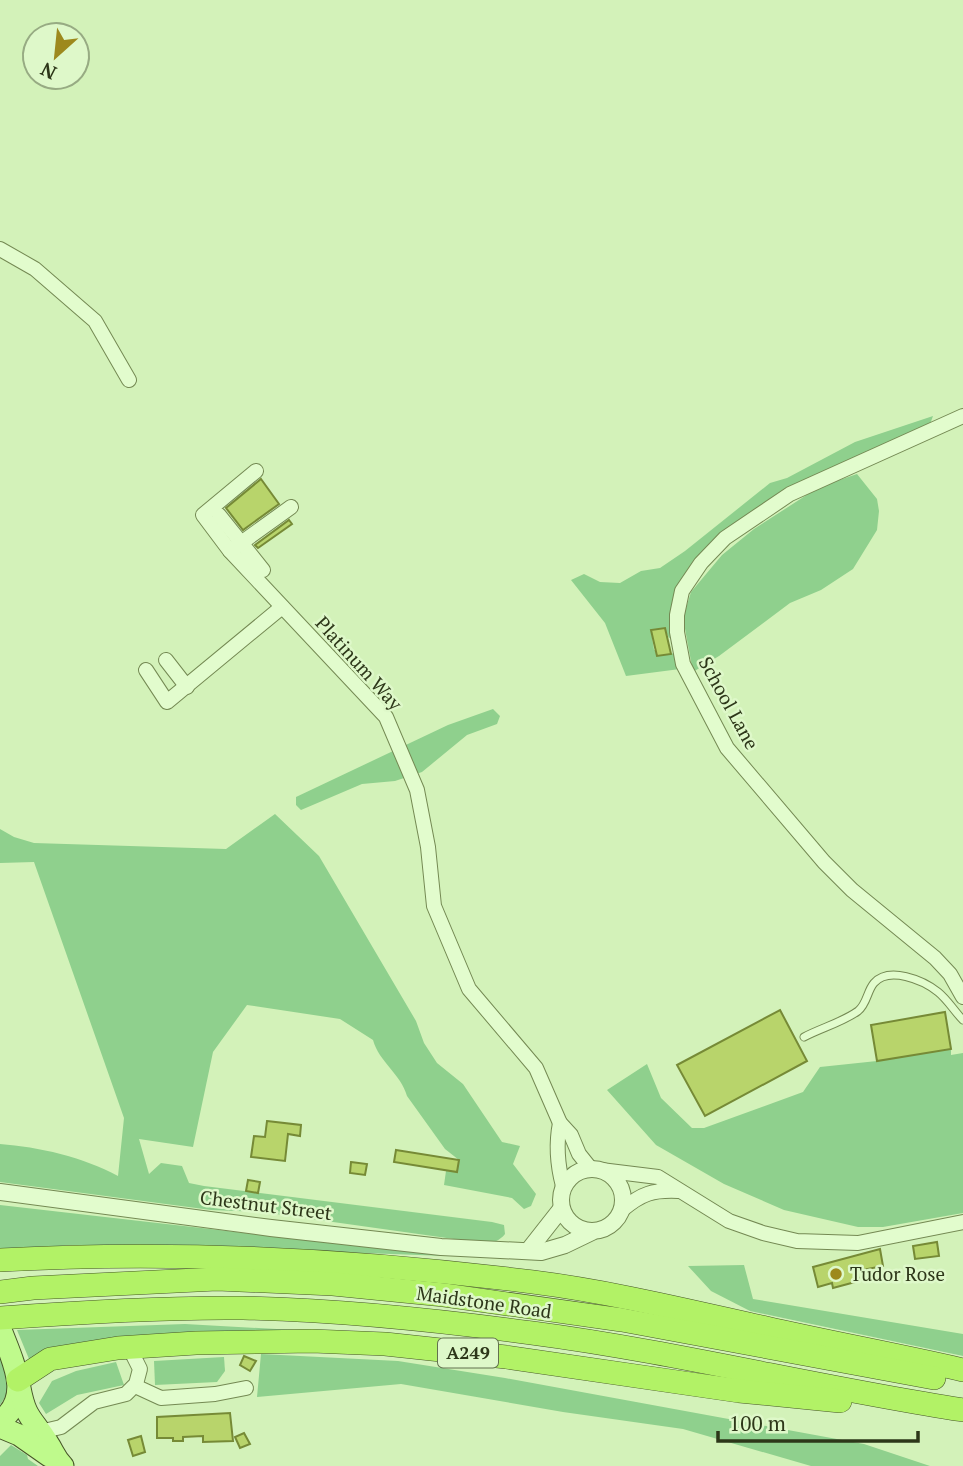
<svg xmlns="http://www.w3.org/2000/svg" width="963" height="1466" font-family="'PT Serif',serif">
  <rect width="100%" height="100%" fill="#d3f2b9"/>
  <g fill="#8fd08d" fill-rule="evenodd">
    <path d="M 933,416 L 929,427 L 788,487 L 775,497 L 678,587 L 680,669 L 626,676 L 605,623 L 571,580 L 584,574 L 600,582 L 620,583 L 641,571 L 660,568 L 685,551 L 770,483 L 787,478 L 855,442 ZM 664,628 L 669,638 L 672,637 L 675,653 L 658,656 L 656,650 L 654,650 L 651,630 Z"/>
    <path d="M 857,474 L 877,499 L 879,511 L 877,530 L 853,569 L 821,590 L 790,603 L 719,656 L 693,672 L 683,618 L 691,592 L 722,555 L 754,529 L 819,487 Z"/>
    <path d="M 493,709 L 500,716 L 497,724 L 467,735 L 422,772 L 395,781 L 362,784 L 301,810 L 296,805 L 296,797 L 448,725 Z"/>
    <path d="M 275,814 L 319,856 L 416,1021 L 424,1043 L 437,1063 L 463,1084 L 502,1142 L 520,1146 L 513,1164 L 536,1194 L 531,1206 L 524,1209 L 512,1198 L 444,1185 L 446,1171 L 457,1172 L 459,1160 L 445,1149 L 407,1096 C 401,1074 379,1062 373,1040 L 340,1019 L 247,1005 L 213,1052 L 193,1147 L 139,1139 L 149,1174 L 161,1163 L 182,1166 L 189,1183 L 204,1186 L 492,1222 L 504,1225 L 505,1234 C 494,1248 477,1242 461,1240 L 262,1212 L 211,1210 L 0,1182 L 0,1144 C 39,1147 83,1157 118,1176 L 124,1118 L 34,862 L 0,863 L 0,829 L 14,837 L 34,843 L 226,849 Z"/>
    <path d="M 951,1049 L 951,1055 L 963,1053 L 963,1213 L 883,1227 L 858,1227 L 784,1210 L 724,1184 L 656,1145 L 607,1090 L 647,1064 L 661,1098 L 692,1128 L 704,1128 L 803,1092 L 820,1067 L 877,1061 Z"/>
    <path d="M 0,1205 L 446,1256 L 201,1247 L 73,1245 L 0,1251 Z"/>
    <path d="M 744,1265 L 753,1299 L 963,1334 L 963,1356 L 750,1311 L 711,1291 L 688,1266 Z"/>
    <path d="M 185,1324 L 313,1331 L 29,1359 L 17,1330 Z"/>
    <path d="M 0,1336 L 11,1388 L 0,1405 Z"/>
    <path d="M 261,1354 L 398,1361 L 505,1378 L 864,1444 L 930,1466 L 811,1466 L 683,1429 L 563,1412 L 401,1384 L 257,1397 Z"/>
    <path d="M 224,1357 L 225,1371 L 217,1382 L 155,1385 L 154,1361 Z"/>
    <path d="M 116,1362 L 124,1385 L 77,1395 L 46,1414 L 39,1403 L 52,1381 L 76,1371 Z"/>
    <path d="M 11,1445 L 27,1455 L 28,1459 L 38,1466 L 0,1466 L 0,1456 Z"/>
  </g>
  <g fill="#b8d46b" stroke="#768a36" stroke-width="2">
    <path d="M 261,479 L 279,504 L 243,530 L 226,508 Z"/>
    <path d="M 289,520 L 292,524 L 258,548 L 255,545 Z"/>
    <path d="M 665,628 L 671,654 L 657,656 L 651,630 Z"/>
    <path d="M 780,1010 L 807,1061 L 705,1116 L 677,1065 Z"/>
    <path d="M 945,1012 L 951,1049 L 877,1061 L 871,1025 Z"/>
    <path d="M 267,1121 L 301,1125 L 300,1136 L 288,1134 L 285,1161 L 251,1157 L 254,1136 L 265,1137 Z"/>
    <path d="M 396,1150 L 459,1160 L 457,1172 L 394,1162 Z"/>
    <path d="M 351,1162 L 367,1164 L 365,1175 L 350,1173 Z"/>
    <path d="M 248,1180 L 260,1182 L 258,1193 L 246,1191 Z"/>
    <path d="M 937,1242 L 939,1256 L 915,1259 L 913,1246 Z"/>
    <path d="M 880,1249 L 883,1266 L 857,1271 L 859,1281 L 833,1288 L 832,1283 L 818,1287 L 813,1267 Z"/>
    <path d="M 244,1356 L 256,1361 L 250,1371 L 240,1365 Z"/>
    <path d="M 230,1413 L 233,1441 L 203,1442 L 203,1436 L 183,1437 L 183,1441 L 173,1441 L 173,1438 L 157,1438 L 157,1417 Z"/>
    <path d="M 244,1433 L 250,1444 L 240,1448 L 235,1437 Z"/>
    <path d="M 141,1436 L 145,1452 L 133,1456 L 128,1440 Z"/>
  </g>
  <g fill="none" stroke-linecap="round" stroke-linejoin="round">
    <g stroke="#748953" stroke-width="9">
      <path id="service" d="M 804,1037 C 821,1028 843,1022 858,1011 C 867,1004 867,991 874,983 C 889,966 923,980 938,992 C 948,1000 954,1011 963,1020"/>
    </g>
    <g stroke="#748953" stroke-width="16">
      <g id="minor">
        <path d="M 0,249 L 35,269 L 95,321 L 129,380"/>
        <path d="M 963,416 L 790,494 L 725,538 L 701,563 L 682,591 L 677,615 L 677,632 L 683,664 L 727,748 L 824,862 L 852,890 L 935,958 L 950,974 L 963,997"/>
        <path d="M 256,471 L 203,515 L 230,551 L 386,717 L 417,790 L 428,847 L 434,906 L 469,989 L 536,1068 L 560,1123 L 571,1135 L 579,1154 L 591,1169"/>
        <path d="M 219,515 L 263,570"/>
        <path d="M 230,551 L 291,507"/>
        <path d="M 166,660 L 187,687"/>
        <path d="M 146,670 L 167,702 L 282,607"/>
        <path d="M 560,1123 C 556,1143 558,1167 563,1186"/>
        <path d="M 601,1170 L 658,1177 L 729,1221 L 763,1233 L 797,1241 L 858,1243 L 963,1222"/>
        <path d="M 622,1210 C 642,1193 653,1190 678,1191"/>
        <path d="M 135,1386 L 161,1398 L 215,1394 L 246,1388"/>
        <path d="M 35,1426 L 44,1431 L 61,1427 L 94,1402 L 126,1394 L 136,1384 L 140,1369 L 132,1353 L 123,1349"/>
      </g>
    </g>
    <g stroke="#748953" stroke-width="18">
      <g id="tertiary">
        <circle cx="592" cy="1200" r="31"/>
        <path d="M 0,1192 L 271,1228 L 441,1247 L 541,1252 L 565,1245 L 592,1232"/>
        <path d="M 528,1251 L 561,1209"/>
      </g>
    </g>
    <g stroke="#475628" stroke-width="23">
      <g id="primary">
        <path d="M 0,1327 C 11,1358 34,1397 0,1421"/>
        <path d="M 20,1388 C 26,1420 33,1418 48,1443 C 54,1452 55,1458 63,1466"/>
        <path d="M 0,1427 L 19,1435 L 49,1456"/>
      </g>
    </g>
    <g stroke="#475628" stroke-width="24">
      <g id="trunk">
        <path d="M 0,1260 C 178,1250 357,1260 533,1282 C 612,1292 689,1311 766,1328 C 832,1343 898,1355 963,1370"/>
        <path d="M 0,1292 L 33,1288 L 217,1279 L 333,1284 L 444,1295 L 622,1320 L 934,1378"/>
        <path d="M 0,1318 C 81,1312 162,1307 243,1308 C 339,1310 436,1320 532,1333 C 677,1352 819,1388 963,1410"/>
        <path d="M 18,1380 L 50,1359 L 118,1348 L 196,1343 L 312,1341 L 385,1344 L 506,1357 L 739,1391 L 840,1401"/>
      </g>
    </g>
    <use href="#service" stroke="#e2fccd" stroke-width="7"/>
    <use href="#minor" stroke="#e2fccd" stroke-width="14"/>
    <use href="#tertiary" stroke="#e2fccd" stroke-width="16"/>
    <use href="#primary" stroke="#bffa8c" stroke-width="21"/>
    <use href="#trunk" stroke="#b2f266" stroke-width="23"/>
  </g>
  <circle fill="#9d891d" stroke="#def8c9" stroke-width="2.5" cx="836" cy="1274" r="7"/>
  <g text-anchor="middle" stroke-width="5" stroke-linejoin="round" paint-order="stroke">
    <rect fill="#def8c9" stroke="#62714e" stroke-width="2" x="438" y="1338.5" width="60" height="29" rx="5"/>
    <g font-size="18" font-weight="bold" fill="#2d3719">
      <text x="468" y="1359">A249</text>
    </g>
    <g font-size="19" fill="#2d3719" stroke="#def8c9">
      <text transform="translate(359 663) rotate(48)" y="7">Platinum Way</text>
      <text transform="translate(729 703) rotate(61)" y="7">School Lane</text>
      <text transform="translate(266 1205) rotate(7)" y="7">Chestnut Street</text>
      <text transform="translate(484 1302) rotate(8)" y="7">Maidstone Road</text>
    </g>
    <g font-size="19" fill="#2d3719" stroke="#def8c9" text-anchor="start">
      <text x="850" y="1281">Tudor Rose</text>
    </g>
  </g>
  <g transform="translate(56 56) rotate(207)"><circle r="33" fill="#def8c9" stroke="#97ab83" stroke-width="2"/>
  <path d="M0-5L12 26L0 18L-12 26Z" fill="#9d891d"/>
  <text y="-10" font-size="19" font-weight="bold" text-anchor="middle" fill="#2d3719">N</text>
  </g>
  <path d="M718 1431v10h200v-10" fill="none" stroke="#2d3719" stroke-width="3.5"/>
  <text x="729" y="1431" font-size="21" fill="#2d3719" stroke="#def8c9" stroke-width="5" paint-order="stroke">100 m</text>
</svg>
